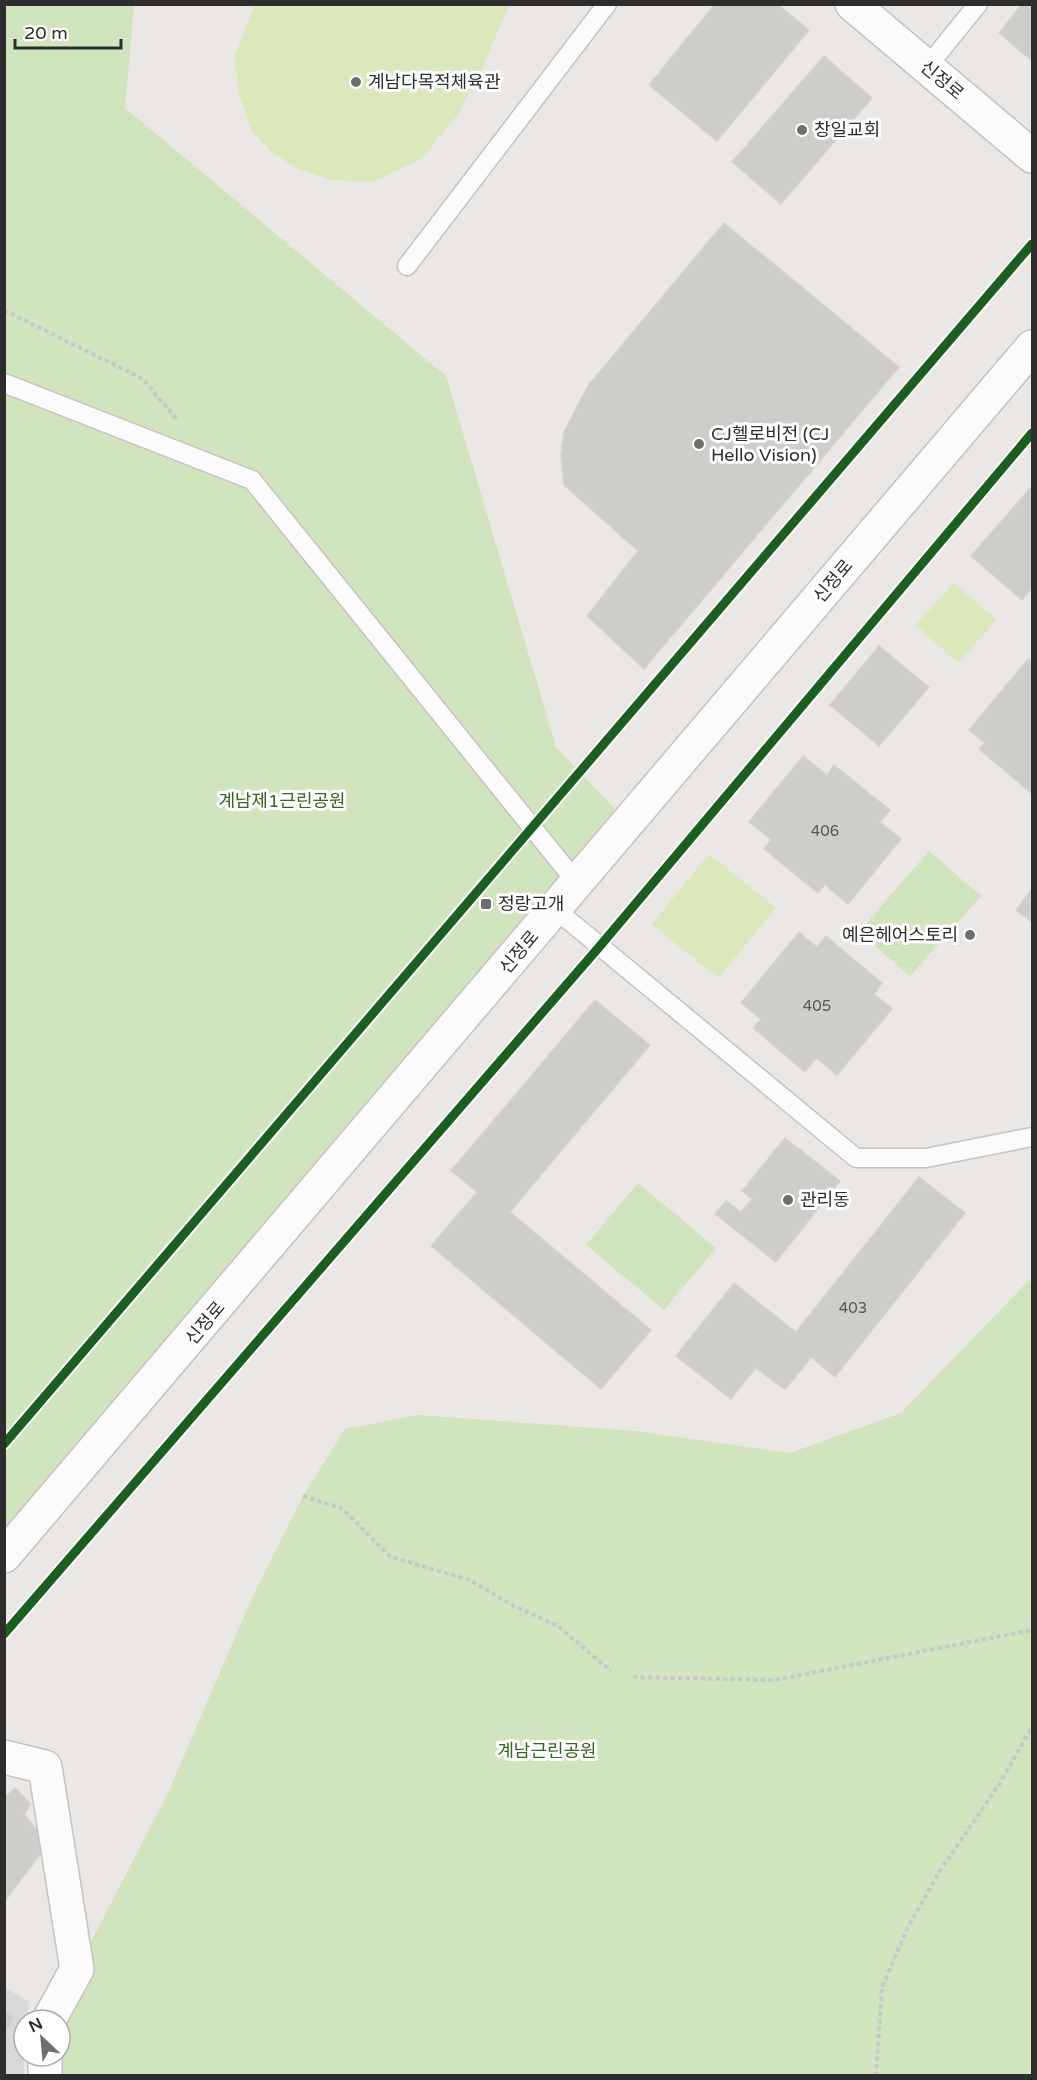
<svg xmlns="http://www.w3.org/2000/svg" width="1037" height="2080" font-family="'Varela Round','Noto Sans KR',sans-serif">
  <rect width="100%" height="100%" fill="#eae7e4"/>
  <path fill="#dbd8db" d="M 4,1987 L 29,2002 L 28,2020 L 24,2020 L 24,2075 L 5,2075 Z"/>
  <g fill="#d0e4be">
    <path d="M 5,5 L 134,5 L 125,108 L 446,376 L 556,747 L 628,823 L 5,1556 Z"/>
    <path d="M 929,851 L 981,896 L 910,976 L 859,932 Z"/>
    <path d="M 638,1183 L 716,1248 L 664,1310 L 586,1245 Z"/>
    <path d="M 1032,1277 L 1032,2075 L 45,2076 L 60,2056 L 60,2020 L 77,1969 L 168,1793 L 251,1600 L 303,1496 L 345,1429 L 417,1415 L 635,1431 L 790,1453 L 901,1413 Z"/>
  </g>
  <g fill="#dae8bc">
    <path d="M 255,4 L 509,4 L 509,5 L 483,66 L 459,113 L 422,158 L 373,182 L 331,180 L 294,167 L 271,151 L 251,130 L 240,97 L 234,58 Z"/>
    <path d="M 954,583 L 996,620 L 958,663 L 916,625 Z"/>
    <path d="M 709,854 L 776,908 L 718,978 L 652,924 Z"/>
  </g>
  <g fill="#cfcdca" stroke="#d5d3cf" stroke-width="1.5">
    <path d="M 715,4 L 777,4 L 809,30 L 717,141 L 649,85 Z"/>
    <path d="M 1022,4 L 1032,4 L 1032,61 L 999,33 Z"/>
    <path d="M 824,56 L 872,98 L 781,204 L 732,162 Z"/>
    <path d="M 724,223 L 899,367 L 644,669 L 587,616 L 638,551 L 564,485 L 561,456 L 564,432 L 588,386 Z"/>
    <path d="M 1032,486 L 1032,588 L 1022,600 L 971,556 Z"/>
    <path d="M 879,646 L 929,687 L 879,746 L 830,705 Z"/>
    <path d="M 1028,659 L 1032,663 L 1032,794 L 979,749 L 985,743 L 969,730 Z"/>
    <path d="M 803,756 L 827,775 L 834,765 L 890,810 L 880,822 L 901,839 L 848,904 L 825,885 L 818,893 L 764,849 L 771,840 L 749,822 Z"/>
    <path d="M 1032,889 L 1032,922 L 1016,910 Z"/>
    <path d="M 799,932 L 817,947 L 826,936 L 882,983 L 874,994 L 892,1009 L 837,1075 L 816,1058 L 805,1072 L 753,1028 L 761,1019 L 741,1003 Z"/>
    <path d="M 595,1000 L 650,1045 L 510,1212 L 651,1330 L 601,1389 L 431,1246 L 477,1192 L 451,1171 Z"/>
    <path d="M 785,1138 L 840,1181 L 776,1262 L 715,1214 L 726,1201 L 741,1212 L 752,1199 L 742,1191 Z"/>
    <path d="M 919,1177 L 965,1213 L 835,1377 L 811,1357 L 785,1390 L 756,1368 L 731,1399 L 676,1356 L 734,1283 L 796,1332 Z"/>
    <path d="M 15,1788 L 31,1804 L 24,1814 L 48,1844 L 4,1902 L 4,1798 Z"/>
    <path d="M 4,2011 L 14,2018 L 4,2033 Z"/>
  </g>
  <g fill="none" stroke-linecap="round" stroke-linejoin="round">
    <g stroke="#c4c3c3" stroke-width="21">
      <g id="service">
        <path d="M 927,67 L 978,4"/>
        <path d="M 407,266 L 607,4"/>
        <path d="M 4,383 L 252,480 L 577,883"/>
        <path d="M 555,909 L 856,1158 L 926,1158 L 1032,1137"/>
      </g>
    </g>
    <g stroke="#c4c3c3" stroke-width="36">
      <g id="minor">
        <path d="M 852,4 L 1032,156"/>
        <path d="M 4,1757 L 45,1767 L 77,1969 L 49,2020"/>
        <path d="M 45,2056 L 45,2076"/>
      </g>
    </g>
    <g stroke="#c4c3c3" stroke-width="36">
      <path id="secondary" d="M 4,1556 L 1032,347"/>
    </g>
    <g stroke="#c8c8c8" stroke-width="4" stroke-dasharray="4.5 3" stroke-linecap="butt">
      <path d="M 4,310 L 143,379 L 178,421"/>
      <path d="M 303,1496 L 343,1509 L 391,1557 L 470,1580 L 514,1606 L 558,1626 L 611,1671"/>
      <path d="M 633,1677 L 775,1680 L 1032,1630"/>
      <path d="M 876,2076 L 882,1988 L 908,1927 L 941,1869 L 999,1785 L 1030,1730 L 1032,1729"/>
    </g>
    <use href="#service" stroke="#fcfbfb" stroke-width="18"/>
    <use href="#minor" stroke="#fcfbfb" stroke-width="33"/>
    <use href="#secondary" stroke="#fcfbfb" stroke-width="33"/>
    <g stroke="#fff" stroke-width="13">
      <g id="cycleway">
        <path d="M 4,1444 L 1032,244"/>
        <path d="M 4,1634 L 600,946 L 1032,433"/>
      </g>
    </g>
    <use href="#cycleway" stroke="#1b5e20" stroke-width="9"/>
  </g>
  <g fill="#6f6e6d" stroke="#fff" stroke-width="2">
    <circle cx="356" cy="82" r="6"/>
    <circle cx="802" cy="130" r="6"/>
    <circle cx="699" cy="444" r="6"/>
    <rect x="480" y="898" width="12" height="12" rx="3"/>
    <circle cx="970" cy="935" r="6"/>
    <circle cx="788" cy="1200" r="6"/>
  </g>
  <g text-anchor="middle" stroke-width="6" stroke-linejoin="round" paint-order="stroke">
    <g font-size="15" fill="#575756">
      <text x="825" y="836">406</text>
      <text x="817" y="1011">405</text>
      <text x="853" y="1313">403</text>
    </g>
    <g font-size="18" fill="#2d2d2d" stroke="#fff">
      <text transform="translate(942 80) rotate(40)" y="6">신정로</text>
      <text transform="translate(833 581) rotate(-50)" y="6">신정로</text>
      <text transform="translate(519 952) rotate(-50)" y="6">신정로</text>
      <text transform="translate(205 1323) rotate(-50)" y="6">신정로</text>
    </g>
    <g font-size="18" fill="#2d2d2d" stroke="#fff" text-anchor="start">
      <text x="368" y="88">계남다목적체육관</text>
      <text x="814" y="136">창일교회</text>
      <text x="711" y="440">CJ헬로비전 (CJ<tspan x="711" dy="21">Hello Vision)</tspan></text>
      <text x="498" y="910">정랑고개</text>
      <text x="958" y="941" text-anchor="end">예은헤어스토리</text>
      <text x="800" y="1206">관리동</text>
    </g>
    <g font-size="18" fill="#32691e" stroke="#fff">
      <text x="282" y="807">계남제1근린공원</text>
      <text x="547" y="1757">계남근린공원</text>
    </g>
  </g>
  <rect width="1037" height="2080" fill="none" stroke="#2d2d2d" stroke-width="12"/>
  <g transform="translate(42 2038) rotate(334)"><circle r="28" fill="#ffffff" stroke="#ababab" stroke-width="1.5"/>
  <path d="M0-4.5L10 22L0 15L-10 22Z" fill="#6f6e6d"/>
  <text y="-9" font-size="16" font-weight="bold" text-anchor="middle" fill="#2d2d2d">N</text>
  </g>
  <path d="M15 39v9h106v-9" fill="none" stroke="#2d2d2d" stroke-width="3"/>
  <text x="24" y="39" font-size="18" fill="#2d2d2d" stroke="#ffffff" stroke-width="4.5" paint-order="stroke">20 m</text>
</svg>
